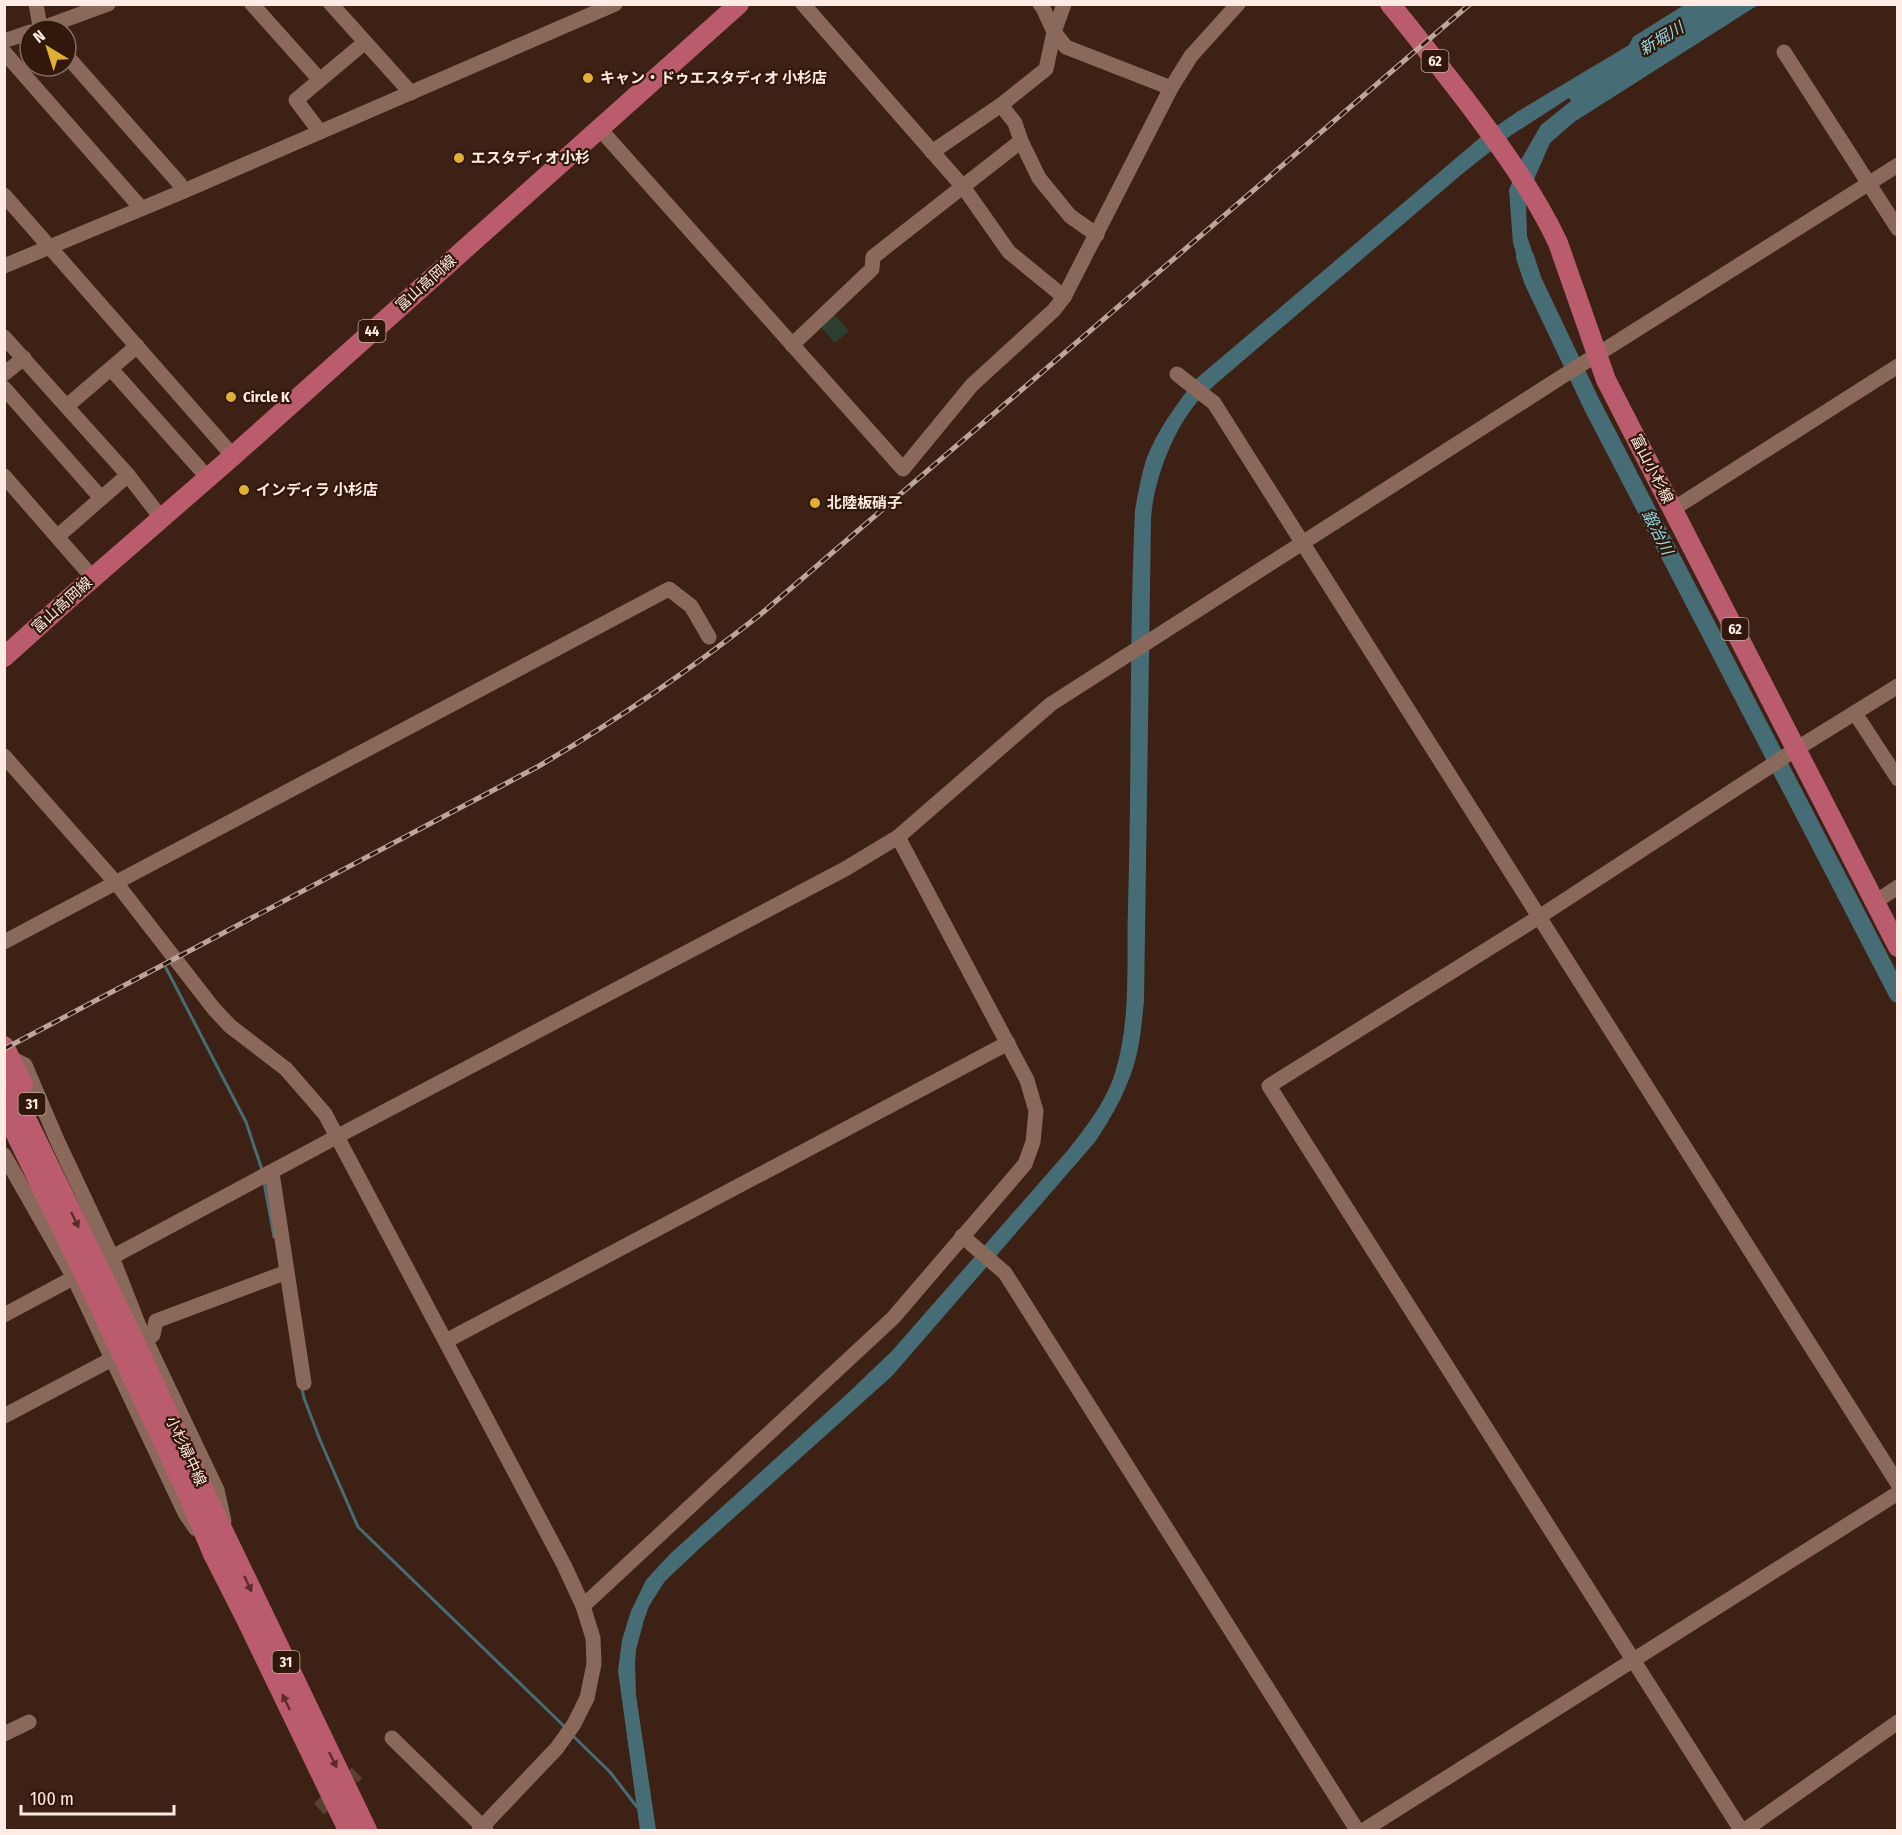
<svg xmlns="http://www.w3.org/2000/svg" width="1902" height="1835" font-family="'Fira Sans Condensed','Noto Sans JP',sans-serif">
  <rect width="100%" height="100%" fill="#3d2114"/>
  <path fill="#2b3e30" d="M 833,313 L 849,331 L 835,343 L 819,325 Z"/>
  <path fill="#466d75" d="M 1684,5 L 1758,5 L 1574,122 L 1550,143 L 1535,177 L 1526,205 L 1527,236 L 1540,276 L 1525,283 L 1513,243 L 1509,190 L 1522,158 L 1541,125 L 1571,101 L 1569,98 L 1510,136 L 1462,174 L 1217,383 C 1211,389 1203,395 1197,402 C 1172,432 1154,480 1151,518 L 1144,1001 C 1142,1018 1141,1036 1137,1053 C 1130,1085 1113,1115 1095,1142 L 892,1376 L 699,1549 L 665,1581 L 649,1606 L 644,1620 L 636,1650 L 635,1663 L 636,1695 L 656,1830 L 640,1830 L 618,1671 L 622,1640 L 631,1611 L 646,1580 L 670,1554 L 848,1393 L 892,1351 L 1068,1150 C 1086,1127 1106,1102 1115,1073 C 1132,1017 1126,963 1128,906 C 1132,774 1129,642 1135,510 C 1138,493 1141,476 1146,460 C 1157,430 1177,404 1196,379 L 1482,136 L 1517,112 L 1629,45 L 1633,37 Z"/>
  <g fill="none" stroke-linecap="round" stroke-linejoin="round">
    <g stroke="#466d75" stroke-width="3">
      <path d="M 166,968 L 246,1122 L 262,1170"/>
      <path d="M 264,1182 L 274,1237"/>
      <path d="M 302,1389 L 304,1398 L 320,1440 L 358,1527 L 565,1727"/>
      <path d="M 571,1734 L 610,1772 L 637,1807"/>
    </g>
    <path stroke="#466d75" stroke-width="18" d="M 1525,257 L 1533,281 L 1592,405 L 1898,994"/>
    <path stroke="#5a3f33" stroke-width="15" stroke-dasharray="15 8" stroke-linecap="butt" d="M 319,1809 L 357,1773"/>
    <g stroke="#8a695a" stroke-width="15">
      <path d="M 36,4 L 39,21 L 44,30"/>
      <path d="M 252,4 L 320,80"/>
      <path d="M 331,4 L 411,93"/>
      <path d="M 803,4 L 964,188 L 1009,252 L 1064,297"/>
      <path d="M 1040,4 L 1043,8 L 1054,32 L 1066,47 L 1171,88"/>
      <path d="M 37,30 L 108,4"/>
      <path d="M 4,41 L 30,32"/>
      <path d="M 4,52 L 141,208"/>
      <path d="M 1784,52 L 1898,229"/>
      <path d="M 66,55 L 179,183 L 184,191"/>
      <path d="M 1001,105 L 1015,123 L 1021,141 L 1039,178 L 1070,216 L 1097,235"/>
      <path d="M 599,128 L 903,469 L 972,385 L 1054,310 L 1064,297 L 1171,88 L 1191,56 L 1238,4"/>
      <path d="M 320,132 L 296,100 L 364,43"/>
      <path d="M 932,152 L 1001,105 L 1046,69 L 1054,32 L 1064,4"/>
      <path d="M 4,195 L 233,456"/>
      <path d="M 4,266 L 184,191 L 615,4"/>
      <path d="M 4,337 L 128,475 L 162,519"/>
      <path d="M 792,345 L 872,269 L 873,257 L 1021,141"/>
      <path d="M 111,369 L 208,478"/>
      <path d="M 4,374 L 24,358"/>
      <path d="M 1177,374 L 1214,403 L 1898,1484"/>
      <path d="M 4,388 L 101,498"/>
      <path d="M 67,406 L 137,346"/>
      <path d="M 4,476 L 93,578"/>
      <path d="M 1673,509 L 1898,366"/>
      <path d="M 58,536 L 128,475"/>
      <path d="M 1855,713 L 1898,779"/>
      <path d="M 4,756 L 117,884 L 214,1009 L 230,1026 L 286,1069 L 325,1114 L 564,1565 L 583,1606 L 593,1638 L 594,1664 L 587,1698 L 574,1724 L 557,1748 L 479,1830"/>
      <path d="M 1875,902 L 1898,887"/>
      <path d="M 4,942 L 669,589 L 691,606 L 709,637"/>
      <path d="M 6,1065 L 15,1060 L 25,1065 L 57,1140 L 112,1257 L 139,1326 L 217,1490 L 224,1521"/>
      <path d="M 4,1155 L 74,1278 L 185,1513 L 196,1529"/>
      <path d="M 272,1173 L 304,1383"/>
      <path d="M 962,1236 L 1005,1273 L 1357,1830"/>
      <path d="M 4,1315 L 338,1136 L 845,869 L 898,837 L 1051,704 L 1563,376 L 1898,165"/>
      <path d="M 146,1340 L 153,1335 L 156,1321 L 287,1272"/>
      <path d="M 446,1341 L 1008,1043"/>
      <path d="M 4,1416 L 112,1359"/>
      <path d="M 583,1606 L 893,1318 L 1025,1164 L 1033,1142 L 1036,1111 L 1027,1080 L 898,837"/>
      <path d="M 4,1734 L 29,1722"/>
      <path d="M 392,1738 L 486,1830"/>
      <path d="M 1364,1830 L 1898,1493"/>
      <path d="M 1741,1830 L 1269,1086 L 1539,917 L 1801,746 L 1898,686"/>
      <path d="M 1745,1830 L 1898,1722"/>
    </g>
    <g stroke="#ba5c6e" stroke-width="20">
      <path d="M 1390,4 C 1416,35 1440,67 1465,99 C 1499,144 1534,192 1558,243 L 1606,380 L 1898,947"/>
      <path d="M 4,657 L 72,596 L 233,456 L 739,4"/>
      <path d="M 4,1046 L 23,1084"/>
      <path d="M 4,1073 L 140,1353 L 205,1493 L 367,1830"/>
      <path d="M 4,1110 L 86,1278 L 189,1497 L 213,1554 L 246,1619 L 348,1830"/>
    </g>
    <g stroke="#bca69c" stroke-width="5">
      <path id="rail" d="M 4,1049 L 539,766 C 617,720 690,670 761,614 L 1470,4"/>
    </g>
    <use href="#rail" stroke="#32180b" stroke-width="3" stroke-dasharray="9" stroke-linecap="butt"/>
  </g>
  <defs><path id="oneway-solid" d="M-6-.8H1V-3.2L6.5 0L1 3.2V.8H-6Z" transform="scale(1.5)"/></defs>
  <g fill="#5b2c29">
    <use href="#oneway-solid" transform="translate(75 1220) rotate(64)"/>
    <use href="#oneway-solid" transform="translate(248 1584) rotate(65)"/>
    <use href="#oneway-solid" transform="translate(286 1702) rotate(-116)"/>
    <use href="#oneway-solid" transform="translate(333 1760) rotate(64)"/>
  </g>
  <g fill="#e0b034" stroke="#32180b" stroke-width="2">
    <circle cx="588" cy="78" r="6"/>
    <circle cx="459" cy="158" r="6"/>
    <circle cx="231" cy="397" r="6"/>
    <circle cx="244" cy="490" r="6"/>
    <circle cx="815" cy="503" r="6"/>
  </g>
  <g text-anchor="middle" stroke-width="4.5" stroke-linejoin="round" paint-order="stroke">
    <g fill="#32180b" stroke="#c2aca2" stroke-width="1.5">
      <rect x="1421.5" y="50" width="27" height="22" rx="4.5"/>
      <rect x="358.5" y="320" width="27" height="22" rx="4.5"/>
      <rect x="1721.5" y="618" width="27" height="22" rx="4.5"/>
      <rect x="18.5" y="1093" width="27" height="22" rx="4.5"/>
      <rect x="272.5" y="1651" width="27" height="22" rx="4.5"/>
    </g>
    <g font-size="14" font-weight="bold" fill="#ffebe3">
      <text x="1435" y="66">62</text>
      <text x="372" y="336">44</text>
      <text x="1735" y="634">62</text>
      <text x="32" y="1109">31</text>
      <text x="286" y="1667">31</text>
    </g>
    <g font-size="15" font-weight="bold" fill="#ffebe3" stroke="#32180b" text-anchor="start">
      <text x="600" y="83">キャン・ドゥエスタディオ 小杉店</text>
      <text x="471" y="163">エスタディオ小杉</text>
      <text x="243" y="402">Circle K</text>
      <text x="256" y="495">インディラ 小杉店</text>
      <text x="827" y="508">北陸板硝子</text>
    </g>
    <g font-size="15" fill="#ffebe3" stroke="#32180b">
      <text transform="translate(426 283) rotate(-42)" y="5">富山高岡線</text>
      <text transform="translate(1652 469) rotate(63)" y="5">富山小杉線</text>
      <text transform="translate(62 605) rotate(-42)" y="5">富山高岡線</text>
      <text transform="translate(186 1451) rotate(65)" y="5">小杉婦中線</text>
    </g>
    <g font-size="16" font-style="italic" fill="#91dbe9" stroke="#32180b">
      <text transform="translate(1661 38) rotate(-31)" y="6">新堀川</text>
      <text transform="translate(1658 532) rotate(63)" y="6">鍛冶川</text>
    </g>
  </g>
  <rect width="1902" height="1835" fill="none" stroke="#ffebe3" stroke-width="12"/>
  <g transform="translate(48 48) rotate(322)"><circle r="28" fill="#32180b" stroke="#846c61" stroke-width="1.5"/>
  <path d="M0-4.5L10 22L0 15L-10 22Z" fill="#e0b034"/>
  <text y="-9" font-size="16" font-weight="bold" text-anchor="middle" fill="#ffebe3">N</text>
  </g>
  <path d="M21 1805v9h153v-9" fill="none" stroke="#ffebe3" stroke-width="3"/>
  <text x="30" y="1805" font-size="18" fill="#ffebe3" stroke="#32180b" stroke-width="4.5" paint-order="stroke">100 m</text>
</svg>
